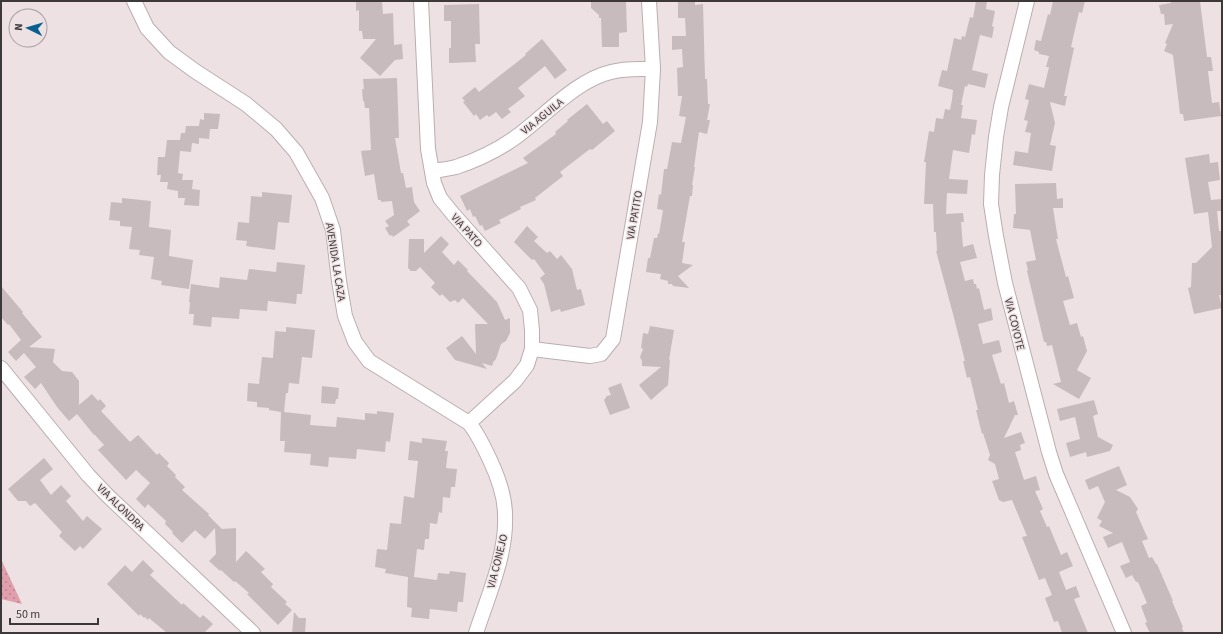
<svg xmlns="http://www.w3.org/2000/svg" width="1223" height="634" font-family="'Source Sans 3',sans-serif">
  <defs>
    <pattern id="green-dots" width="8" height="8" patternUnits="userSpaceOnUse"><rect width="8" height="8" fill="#e09fad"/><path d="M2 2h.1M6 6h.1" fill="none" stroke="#b7838e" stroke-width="1.8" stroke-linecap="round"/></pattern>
  </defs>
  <rect width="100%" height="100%" fill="#eee1e4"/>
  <path fill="url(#green-dots)" d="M 1,559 L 22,604 L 1,599 Z"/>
  <g fill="#c7bbbd">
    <path d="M 356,1 L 382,1 L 383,14 L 393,13 L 394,45 L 402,44 L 403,59 L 395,60 L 380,76 L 360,58 L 376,39 L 363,39 L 362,31 L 359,31 L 359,10 L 356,11 Z"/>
    <path d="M 591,1 L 626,1 L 627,32 L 619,33 L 619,47 L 602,47 L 601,18 L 599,18 L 599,15 L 591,8 Z"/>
    <path d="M 976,1 L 987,1 L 986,9 L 995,11 L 992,26 L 994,27 L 992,38 L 980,35 L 972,70 L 988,74 L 985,88 L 968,84 L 967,87 L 965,86 L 961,105 L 963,105 L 961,118 L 977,120 L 975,135 L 972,134 L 969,153 L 953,150 L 949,179 L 968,180 L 967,194 L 947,193 L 946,214 L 963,213 L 964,222 L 961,222 L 963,247 L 973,244 L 977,258 L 960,262 L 965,281 L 973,279 L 974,284 L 976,284 L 977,289 L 979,288 L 984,310 L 991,308 L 993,320 L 978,324 L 983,344 L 999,340 L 1002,352 L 992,355 L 1001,384 L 1004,383 L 1009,403 L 1014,401 L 1018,415 L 1015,415 L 1004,438 L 1021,432 L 1025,443 L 1020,445 L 1021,450 L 1015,452 L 1024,480 L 1036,476 L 1040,490 L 1035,491 L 1043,509 L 1040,511 L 1047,527 L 1049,526 L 1061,555 L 1067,552 L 1073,566 L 1059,572 L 1066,590 L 1076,586 L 1080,597 L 1074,599 L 1088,633 L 1062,633 L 1058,621 L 1054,622 L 1045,598 L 1052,595 L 1045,578 L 1039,580 L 1022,537 L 1027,536 L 1012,500 L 1003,502 L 999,500 L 992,481 L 999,479 L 995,464 L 988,460 L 990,455 L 983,433 L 982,434 L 976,410 L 978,410 L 970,377 L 967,378 L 963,361 L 965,361 L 953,314 L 936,251 L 937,251 L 936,232 L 934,232 L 933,204 L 924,204 L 926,162 L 924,162 L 929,131 L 934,132 L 936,118 L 943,119 L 945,109 L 950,110 L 952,99 L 953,90 L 938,86 L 942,70 L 947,71 L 954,38 L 961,40 L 962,36 L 965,37 L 970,17 L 973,18 Z"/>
    <path d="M 1053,1 L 1085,1 L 1082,13 L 1079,12 L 1071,47 L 1074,48 L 1064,96 L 1067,96 L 1065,106 L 1050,102 L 1055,123 L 1050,145 L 1056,146 L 1052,171 L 1013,165 L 1015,151 L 1028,153 L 1031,133 L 1025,132 L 1028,121 L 1024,120 L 1029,100 L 1025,99 L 1029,84 L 1044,88 L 1049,67 L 1046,67 L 1049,56 L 1039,54 L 1039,52 L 1034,50 L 1036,40 L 1041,41 L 1048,14 L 1050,15 Z"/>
    <path d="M 1171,1 L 1200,1 L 1207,57 L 1211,57 L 1213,71 L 1208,71 L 1212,103 L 1219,102 L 1221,116 L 1184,121 L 1183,114 L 1180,114 L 1173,55 L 1164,51 L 1167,44 L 1165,43 L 1173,24 L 1165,25 L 1164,14 L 1161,14 L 1159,5 L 1171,3 Z"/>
    <path d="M 678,2 L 695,2 L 695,5 L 703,4 L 705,79 L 707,79 L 708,104 L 710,104 L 707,120 L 710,120 L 707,134 L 699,132 L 694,167 L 695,167 L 692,185 L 693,185 L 692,196 L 690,196 L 682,242 L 685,242 L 682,263 L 693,265 L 678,276 L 689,288 L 673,286 L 672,284 L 668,284 L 668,281 L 660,279 L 661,274 L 646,272 L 648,258 L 650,258 L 654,238 L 657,238 L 658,233 L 659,234 L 663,210 L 657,209 L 659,194 L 661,195 L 664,169 L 667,169 L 672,142 L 681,143 L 686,117 L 679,116 L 682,96 L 678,96 L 677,68 L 683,67 L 682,49 L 672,50 L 672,36 L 686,36 L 685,18 L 678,18 Z"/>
    <path d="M 479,4 L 480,44 L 475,44 L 476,62 L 449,63 L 449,48 L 451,48 L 451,21 L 444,21 L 444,5 Z"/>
    <path d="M 542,39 L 567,70 L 555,79 L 545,66 L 518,88 L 525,96 L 508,109 L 511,112 L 502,119 L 496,112 L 489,117 L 487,115 L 480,120 L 476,114 L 474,116 L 463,102 L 465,101 L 462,98 L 475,87 L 479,92 L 526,55 L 525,54 Z"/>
    <path d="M 397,78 L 399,138 L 395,138 L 401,173 L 403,173 L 406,188 L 412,187 L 414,202 L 420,211 L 407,221 L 410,225 L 393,237 L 392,235 L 390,236 L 385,228 L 389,226 L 385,221 L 394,215 L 392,201 L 381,202 L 381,200 L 378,200 L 374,174 L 365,176 L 361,151 L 371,150 L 369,108 L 365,108 L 364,101 L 363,101 L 362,89 L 364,89 L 363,79 Z"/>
    <path d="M 587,104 L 603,124 L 607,121 L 615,131 L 592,150 L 590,149 L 560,172 L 563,176 L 535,198 L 536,200 L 520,207 L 521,209 L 499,220 L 501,223 L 485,231 L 482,225 L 480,226 L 475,216 L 473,217 L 470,209 L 467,211 L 460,196 L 528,163 L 523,158 L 556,134 L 555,132 L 568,121 L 567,120 Z"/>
    <path d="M 204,113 L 220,114 L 218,129 L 210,129 L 209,139 L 199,138 L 199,144 L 192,143 L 191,152 L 180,151 L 178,173 L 183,174 L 182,180 L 193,180 L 192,189 L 200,190 L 199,206 L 184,205 L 185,198 L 178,198 L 178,191 L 167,189 L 168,182 L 160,182 L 161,175 L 157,175 L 158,157 L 165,157 L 167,140 L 180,140 L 181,133 L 185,133 L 186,126 L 199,126 L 200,119 L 204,120 Z"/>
    <path d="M 1209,154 L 1210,163 L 1218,162 L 1220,180 L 1208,182 L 1211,200 L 1222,199 L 1222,211 L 1217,211 L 1219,231 L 1222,231 L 1222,295 L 1219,295 L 1222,308 L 1194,314 L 1188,288 L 1191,287 L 1192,263 L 1196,263 L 1212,247 L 1208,212 L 1194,214 L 1185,158 Z"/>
    <path d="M 1056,183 L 1057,199 L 1063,198 L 1063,208 L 1053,208 L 1058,239 L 1056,239 L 1066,277 L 1068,276 L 1074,298 L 1063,301 L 1070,325 L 1077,323 L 1081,337 L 1083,336 L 1087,351 L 1077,370 L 1091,378 L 1079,399 L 1053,384 L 1061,382 L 1052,345 L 1047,346 L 1046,342 L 1044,342 L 1027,271 L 1028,270 L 1026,262 L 1036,260 L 1030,230 L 1013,228 L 1014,214 L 1016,214 L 1015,184 Z"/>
    <path d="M 262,192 L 292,195 L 289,223 L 278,222 L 275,250 L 246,246 L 247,241 L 236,240 L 238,222 L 249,223 L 251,196 L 262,197 Z"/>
    <path d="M 122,198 L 151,201 L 149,227 L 171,230 L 169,256 L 193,260 L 189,289 L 161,285 L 162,281 L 151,279 L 154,257 L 139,255 L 140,250 L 129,249 L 132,227 L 120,226 L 120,221 L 109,220 L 111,202 L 122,203 Z"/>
    <path d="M 527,226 L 538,237 L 534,241 L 547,253 L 550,251 L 557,259 L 561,255 L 572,269 L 577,290 L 581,289 L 585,305 L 561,312 L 560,309 L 551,312 L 544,284 L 540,278 L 545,274 L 534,259 L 532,260 L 514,242 Z"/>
    <path d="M 441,236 L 449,244 L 442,252 L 454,265 L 458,260 L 468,270 L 467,271 L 497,302 L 505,320 L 510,318 L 510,333 L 506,341 L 501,344 L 497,356 L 495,361 L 494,360 L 492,366 L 482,363 L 487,369 L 455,360 L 446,348 L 462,336 L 476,354 L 475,324 L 488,324 L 463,298 L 458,303 L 455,300 L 450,302 L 442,294 L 440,296 L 431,287 L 435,283 L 420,267 L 416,271 L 411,271 L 408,268 L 409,239 L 424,239 L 424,253 Z"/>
    <path d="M 277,262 L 305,265 L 302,294 L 297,294 L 296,304 L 268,301 L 267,311 L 240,309 L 239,319 L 212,317 L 211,327 L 193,325 L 194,314 L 189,314 L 190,302 L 189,302 L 191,284 L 219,288 L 220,277 L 247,280 L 249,269 L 276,272 Z"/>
    <path d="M 1,286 L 23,312 L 22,313 L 42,337 L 29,347 L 55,349 L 53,362 L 62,371 L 72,372 L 79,381 L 79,405 L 92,394 L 98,401 L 100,399 L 106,406 L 101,411 L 130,442 L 138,435 L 157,455 L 159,453 L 169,463 L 167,466 L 176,475 L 175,477 L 185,487 L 182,490 L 209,514 L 208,515 L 222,529 L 236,528 L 236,562 L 246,551 L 265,569 L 261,572 L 273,584 L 271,587 L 287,602 L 285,604 L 292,610 L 278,625 L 247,594 L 249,593 L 235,581 L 234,582 L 221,570 L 220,571 L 209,561 L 216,554 L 215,528 L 205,539 L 195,530 L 182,543 L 172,533 L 173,532 L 165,524 L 166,521 L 148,504 L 145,508 L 136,499 L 150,483 L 136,470 L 126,480 L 98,450 L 104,445 L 95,435 L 94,435 L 77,414 L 69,421 L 57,407 L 41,383 L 35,389 L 24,377 L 36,367 L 24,353 L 16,361 L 8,352 L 21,340 L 9,324 L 8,325 L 1,317 Z"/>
    <path d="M 650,326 L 674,330 L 669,360 L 670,359 L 668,385 L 651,400 L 639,385 L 661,367 L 642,366 L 642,361 L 640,357 L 643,349 L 641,348 L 643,333 L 648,334 Z"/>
    <path d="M 286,327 L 315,330 L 312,358 L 302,357 L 299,384 L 289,383 L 288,393 L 286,393 L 284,412 L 311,415 L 310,425 L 336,427 L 337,417 L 365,420 L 365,413 L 377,414 L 377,411 L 394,413 L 390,442 L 386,441 L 385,452 L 357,449 L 356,459 L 329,457 L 328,467 L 310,465 L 311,454 L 284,452 L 285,441 L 280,441 L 281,412 L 269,410 L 269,408 L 257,407 L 257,402 L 247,401 L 248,383 L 259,384 L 262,357 L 273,358 L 275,331 L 286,332 Z"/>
    <path d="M 621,383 L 630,408 L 610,415 L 604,400 L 607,396 L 611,395 L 608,388 Z"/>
    <path d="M 322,386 L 339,388 L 338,399 L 336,399 L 335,404 L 321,403 Z"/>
    <path d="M 1094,400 L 1098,414 L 1093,416 L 1098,437 L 1113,445 L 1110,451 L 1087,457 L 1086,452 L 1070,457 L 1066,443 L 1080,439 L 1075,417 L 1060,421 L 1057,409 Z"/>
    <path d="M 422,438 L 447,441 L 445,451 L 448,451 L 446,468 L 457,469 L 455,487 L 451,487 L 450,498 L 443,497 L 442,513 L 439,512 L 437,524 L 430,523 L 429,539 L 425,539 L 424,550 L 417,549 L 414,577 L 437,580 L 438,573 L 449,574 L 450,571 L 466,573 L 463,602 L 458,602 L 457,612 L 430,609 L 429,619 L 411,617 L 412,608 L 407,607 L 408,577 L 385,573 L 386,569 L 375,567 L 377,549 L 387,550 L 390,523 L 401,524 L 404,496 L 414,498 L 418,461 L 408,460 L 410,441 L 422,443 Z"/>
    <path d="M 44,458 L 53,469 L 40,480 L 51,495 L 61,485 L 71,496 L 66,501 L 83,521 L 87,516 L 102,529 L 83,549 L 80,546 L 75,551 L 59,536 L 62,532 L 35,503 L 30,506 L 26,501 L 18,501 L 8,489 Z"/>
    <path d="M 1119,466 L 1127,485 L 1116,490 L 1130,497 L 1138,509 L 1136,512 L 1148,539 L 1142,541 L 1149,558 L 1152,557 L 1156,564 L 1157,564 L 1173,601 L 1172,601 L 1183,627 L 1182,628 L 1184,633 L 1150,633 L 1145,623 L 1147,622 L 1141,606 L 1147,603 L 1138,582 L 1136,582 L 1132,575 L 1126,578 L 1120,566 L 1130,562 L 1122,542 L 1108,548 L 1103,537 L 1113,533 L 1099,526 L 1102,521 L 1097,518 L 1105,502 L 1098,486 L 1089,490 L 1085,480 Z"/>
    <path d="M 143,560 L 154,571 L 150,575 L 182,605 L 183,603 L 200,618 L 203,615 L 213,624 L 204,633 L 167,633 L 149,618 L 148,620 L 145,617 L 144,618 L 140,614 L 139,616 L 107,584 L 125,565 L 132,572 Z"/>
    <path d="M 294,612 L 299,618 L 306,618 L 305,633 L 292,633 Z"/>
  </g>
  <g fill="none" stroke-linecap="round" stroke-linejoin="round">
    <g stroke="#baaeb0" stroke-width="16">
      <g id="minor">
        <path d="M 134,1 L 147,28 L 169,52 L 195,71 L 246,104 L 276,129 L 296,152 L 322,198 L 333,230 L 339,281 L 345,316 L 355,342 L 369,361 L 469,423 C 478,434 484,447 490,460 C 498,477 505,496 505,515 C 507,554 488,596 476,633"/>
        <path d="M 421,1 L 428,149 L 434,183 L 440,198 L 453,214 L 519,288 L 530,310 L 532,330 L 532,349 L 527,365 L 515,381 L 469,423"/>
        <path d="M 1027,1 L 1001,107 L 996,137 L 992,175 L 991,204 L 996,236 L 1005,283 L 1049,452 L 1056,474 L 1124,633"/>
        <path d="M 432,171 C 440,170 448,169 456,167 C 477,160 498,150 516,137 C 545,116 576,80 611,72 C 625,68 639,69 653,69"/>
        <path d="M 532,349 L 590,356 L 601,354 L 613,339 L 650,122 L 653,69 L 649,1"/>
        <path d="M 1,368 L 88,475 L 108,496 L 253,633"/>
      </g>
    </g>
    <use href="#minor" stroke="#fff" stroke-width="14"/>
  </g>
  <g text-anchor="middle" stroke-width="3" stroke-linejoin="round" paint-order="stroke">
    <g font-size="11" fill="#3d3839" stroke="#eee1e4">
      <text transform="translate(542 116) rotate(-39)" y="4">VIA AGUILA</text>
      <text transform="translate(634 215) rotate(-80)" y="4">VIA PATITO</text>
      <text transform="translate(467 230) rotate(48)" y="4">VIA PATO</text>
      <text transform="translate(336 262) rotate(81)" y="4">AVENIDA LA CAZA</text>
      <text transform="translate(1015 324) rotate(76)" y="4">VIA COYOTE</text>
      <text transform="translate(121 507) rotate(44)" y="4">VIA ALONDRA</text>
      <text transform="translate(497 561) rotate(-76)" y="4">VIA CONEJO</text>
    </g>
  </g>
  <rect width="1223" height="634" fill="none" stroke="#3d3839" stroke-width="4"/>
  <g transform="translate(28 28) rotate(275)"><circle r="19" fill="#eee1e4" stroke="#a79da0"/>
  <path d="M0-3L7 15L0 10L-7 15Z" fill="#085f90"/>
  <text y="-6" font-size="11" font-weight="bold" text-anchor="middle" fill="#3d3839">N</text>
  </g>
  <path d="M10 618v6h88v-6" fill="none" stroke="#3d3839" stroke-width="2"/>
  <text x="16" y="618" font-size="12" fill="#3d3839" stroke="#eee1e4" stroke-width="3" paint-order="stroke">50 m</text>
</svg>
